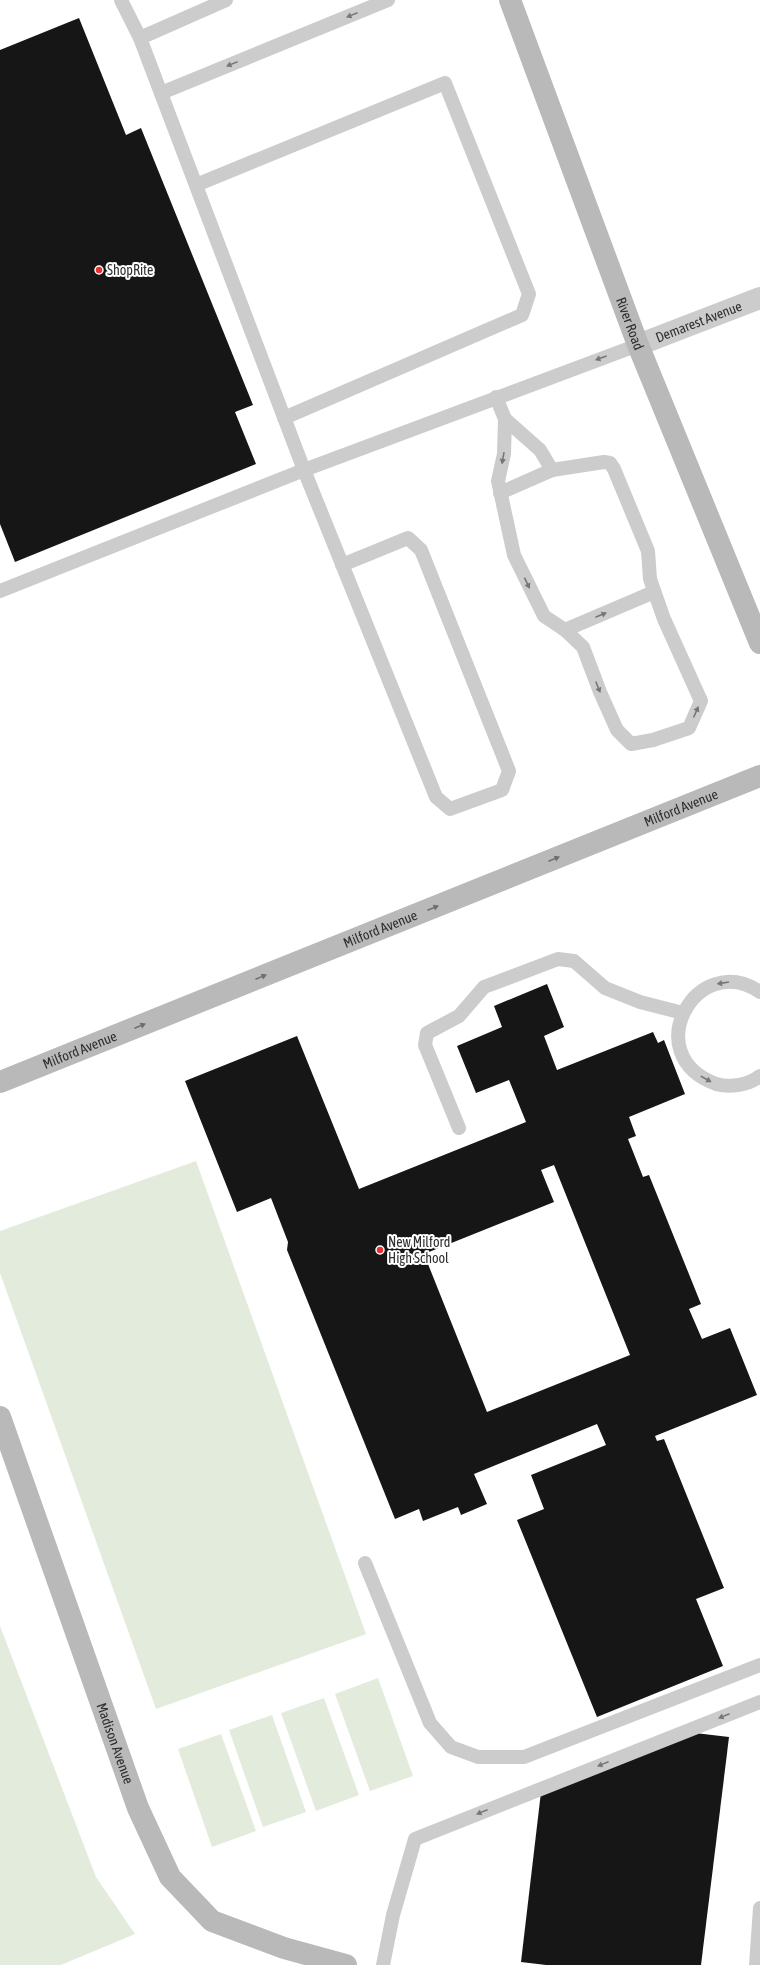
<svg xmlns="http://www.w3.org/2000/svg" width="760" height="1965" font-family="'Asap Condensed',sans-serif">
  <rect width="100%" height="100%" fill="#fff"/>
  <g fill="#e3ecdc">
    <path d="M 196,1161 L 366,1634 L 156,1709 L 0,1273 L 0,1231 Z"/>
    <path d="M 0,1626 L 96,1877 L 135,1934 L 61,1965 L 0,1965 Z"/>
    <path d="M 378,1678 L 413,1776 L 370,1791 L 335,1694 Z"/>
    <path d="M 324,1698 L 359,1795 L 316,1811 L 281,1713 Z"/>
    <path d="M 272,1715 L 306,1812 L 263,1827 L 229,1730 Z"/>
    <path d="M 221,1734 L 256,1831 L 212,1847 L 178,1749 Z"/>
  </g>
  <g fill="#161616" fill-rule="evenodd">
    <path d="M 79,18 L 126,135 L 141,128 L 253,405 L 235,412 L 256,464 L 15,562 L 0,524 L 0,50 Z"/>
    <path d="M 547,984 L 564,1027 L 544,1036 L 557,1070 L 653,1032 L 658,1043 L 664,1040 L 685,1094 L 629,1117 L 636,1136 L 628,1139 L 643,1177 L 649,1175 L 701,1304 L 689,1309 L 702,1339 L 730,1328 L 757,1395 L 655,1436 L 657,1441 L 664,1439 L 724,1588 L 696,1599 L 723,1666 L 597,1717 L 517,1520 L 544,1509 L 531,1475 L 606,1445 L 597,1424 L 474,1474 L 487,1504 L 461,1515 L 458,1507 L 423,1521 L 419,1509 L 395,1519 L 287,1250 L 288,1242 L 271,1198 L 237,1212 L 185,1081 L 297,1036 L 359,1189 L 526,1122 L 509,1080 L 476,1093 L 457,1046 L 502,1027 L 494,1006 ZM 554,1165 L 630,1355 L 487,1412 L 424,1254 L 554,1202 L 541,1170 Z"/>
    <path d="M 695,1733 L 729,1737 L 701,1965 L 546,1965 L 521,1962 L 541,1792 Z"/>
  </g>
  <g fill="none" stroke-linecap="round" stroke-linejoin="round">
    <g stroke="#ccc" stroke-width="14">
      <path d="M 121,0 L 140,38 L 304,470 L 436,797 L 450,809 L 502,790 L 509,771 L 421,550 L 408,538 L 342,565"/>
      <path d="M 140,38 L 226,0"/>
      <path d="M 161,93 L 388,0"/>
      <path d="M 196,185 L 445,83 L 529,294 L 522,315 L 284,418"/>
      <path d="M 496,397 L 505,419 L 504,454 L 498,481 L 514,555 L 544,616 L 565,630 L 583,647 L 600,692 L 617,730 L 631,744 L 653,740 L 689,728 L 701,701 L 664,619 L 650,579 L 648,551 L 614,469 L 610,463 L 604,462 L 552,470 L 540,450 L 505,419"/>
      <path d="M 500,493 L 552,470"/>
      <path d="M 0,591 L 304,470 L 638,345"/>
      <path d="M 565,630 L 654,592"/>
      <path d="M 760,992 C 697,949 637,1055 716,1084 C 730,1088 749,1085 760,1076"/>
      <path d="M 459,1128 L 425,1045 L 427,1033 L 459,1016 L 484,987 L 558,959 L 574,961 L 605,988 L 640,1002 L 683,1013"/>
      <path d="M 365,1563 L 430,1723 L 451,1747 L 478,1757 L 524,1757 L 760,1665"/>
      <path d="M 383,1965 L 393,1915 L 415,1839 L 760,1702"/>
      <path d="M 756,1965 L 760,1908"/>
    </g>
    <path stroke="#ccc" stroke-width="22" id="s1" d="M 638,345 L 760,298"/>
    <g stroke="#b9b9b9" stroke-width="22">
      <path id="s2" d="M 510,0 L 638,345 L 760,643"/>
      <path id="s3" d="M 0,1082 L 760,776"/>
      <path id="s4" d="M 0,1417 L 138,1808 L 170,1877 L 212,1921 L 284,1948 L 346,1965"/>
    </g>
  </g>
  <defs><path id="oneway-solid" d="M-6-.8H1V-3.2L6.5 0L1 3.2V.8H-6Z"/></defs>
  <g fill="#767676">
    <use href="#oneway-solid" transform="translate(352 15) rotate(158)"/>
    <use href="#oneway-solid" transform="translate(232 64) rotate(158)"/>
    <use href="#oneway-solid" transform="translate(601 358) rotate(160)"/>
    <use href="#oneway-solid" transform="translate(503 458) rotate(100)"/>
    <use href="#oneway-solid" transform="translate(527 583) rotate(65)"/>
    <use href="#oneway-solid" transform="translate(601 615) rotate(-23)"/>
    <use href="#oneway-solid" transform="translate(598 687) rotate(68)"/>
    <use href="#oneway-solid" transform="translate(696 712) rotate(-66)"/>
    <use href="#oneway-solid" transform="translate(723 983) rotate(171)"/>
    <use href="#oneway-solid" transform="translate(706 1079) rotate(29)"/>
    <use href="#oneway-solid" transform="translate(724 1716) rotate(158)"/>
    <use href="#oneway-solid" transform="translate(603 1764) rotate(158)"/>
    <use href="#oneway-solid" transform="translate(482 1812) rotate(158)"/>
  </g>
  <g fill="#6d6d6d">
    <use href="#oneway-solid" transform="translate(554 859) rotate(-22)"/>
    <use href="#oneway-solid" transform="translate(433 908) rotate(-22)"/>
    <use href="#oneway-solid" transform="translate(261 977) rotate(-22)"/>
    <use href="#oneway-solid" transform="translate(140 1026) rotate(-22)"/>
  </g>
  <g fill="#e8312f" stroke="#fff" stroke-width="1.5">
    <circle cx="99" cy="270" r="4"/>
    <circle cx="380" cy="1250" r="4"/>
  </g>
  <g text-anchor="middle" stroke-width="4" stroke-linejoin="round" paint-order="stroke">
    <g font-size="14" fill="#2f2f2f" stroke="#fff" text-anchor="start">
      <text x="107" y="275">ShopRite</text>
      <text x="388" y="1247">New Milford<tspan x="388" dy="16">High School</tspan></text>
    </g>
    <g font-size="14" fill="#2f2f2f" stroke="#fff">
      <text dy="5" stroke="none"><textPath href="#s1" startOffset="65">Demarest Avenue</textPath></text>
      <text dy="5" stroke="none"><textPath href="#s2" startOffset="345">River Road</textPath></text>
      <text dy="5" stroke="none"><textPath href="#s3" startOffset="734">Milford Avenue</textPath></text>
      <text dy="5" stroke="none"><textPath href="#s3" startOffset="410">Milford Avenue</textPath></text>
      <text dy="5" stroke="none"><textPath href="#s3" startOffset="86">Milford Avenue</textPath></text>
      <text dy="5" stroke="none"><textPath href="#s4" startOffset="346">Madison Avenue</textPath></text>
    </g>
  </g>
</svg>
